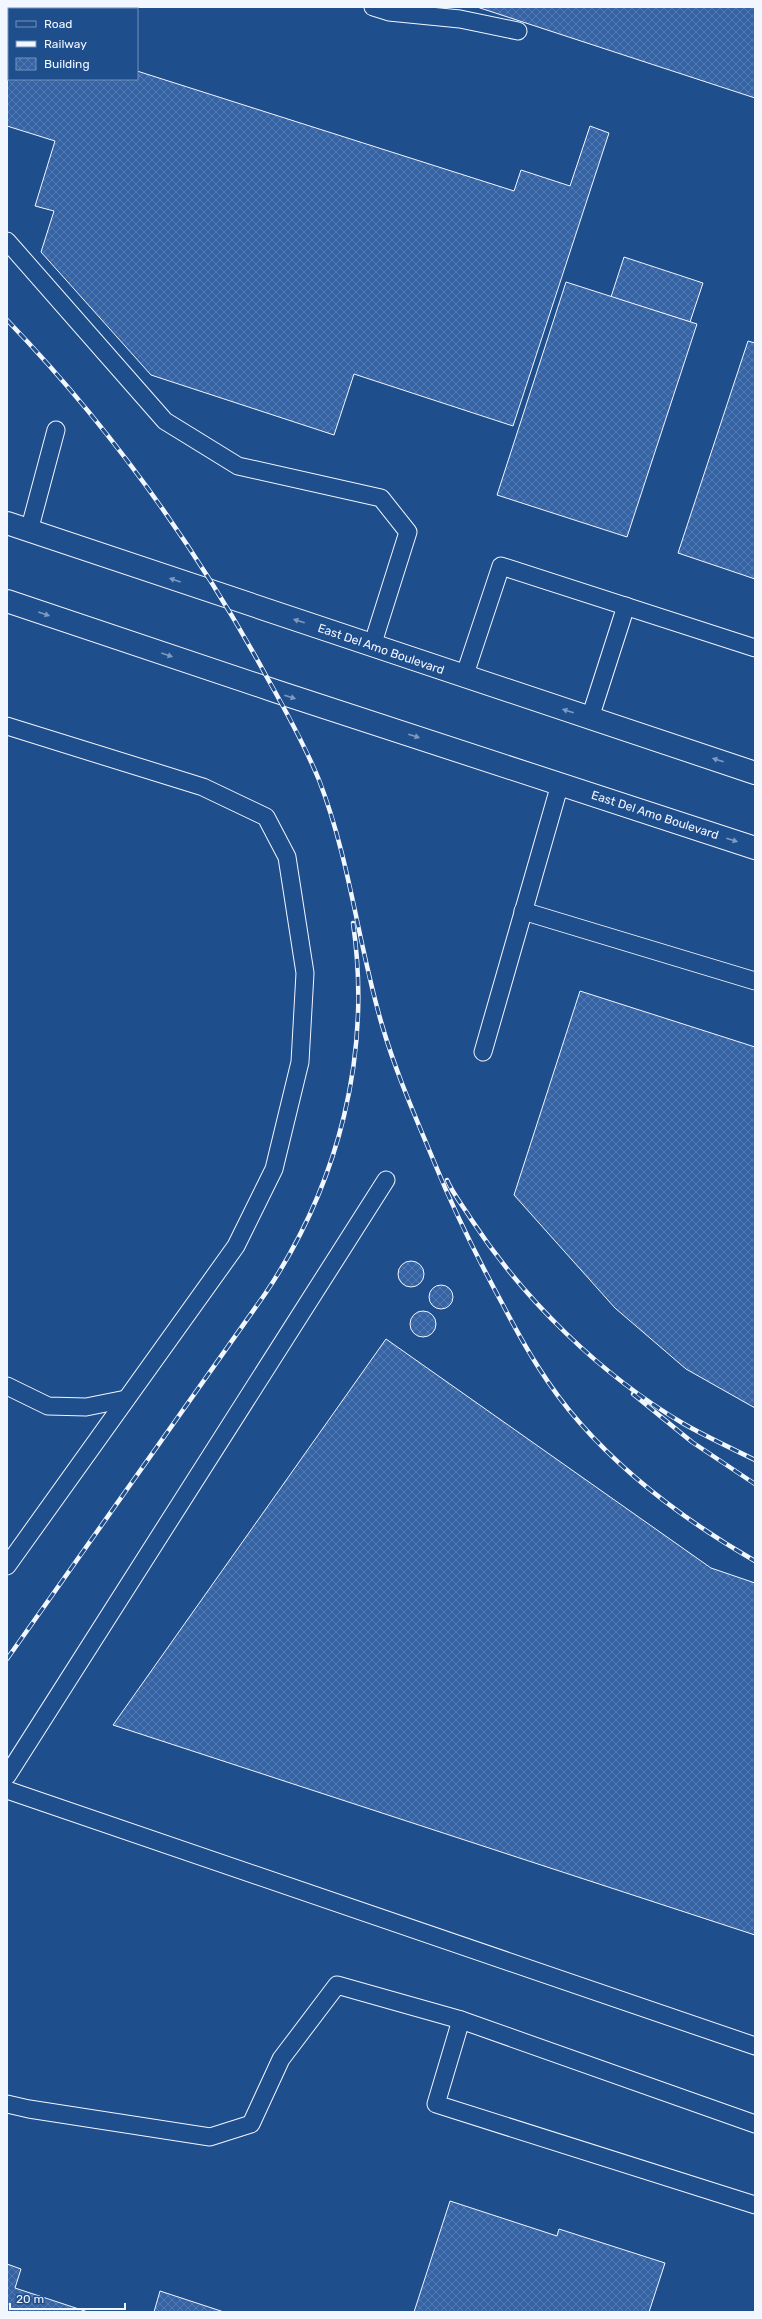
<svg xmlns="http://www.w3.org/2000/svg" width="762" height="2319" font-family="Rubik,sans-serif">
  <defs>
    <pattern id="building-cross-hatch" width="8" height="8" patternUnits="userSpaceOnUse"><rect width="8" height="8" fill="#3563a3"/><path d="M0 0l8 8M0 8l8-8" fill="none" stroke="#537ab1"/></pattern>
  </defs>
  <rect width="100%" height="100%" fill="#1f4e8c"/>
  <g fill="url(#building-cross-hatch)" stroke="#f2f6ff">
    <path d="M 477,7 L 755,7 L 755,98 Z"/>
    <path d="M 7,30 L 9,31 L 9,79 L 137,79 L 137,71 L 514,191 L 521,170 L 570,186 L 590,126 L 609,133 L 513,426 L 354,374 L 334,435 L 151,375 L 41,252 L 54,211 L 35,206 L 55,141 L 7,126 Z"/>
    <path d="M 624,257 L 703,283 L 690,322 L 611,297 Z"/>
    <path d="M 566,282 L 697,324 L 627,537 L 497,495 Z"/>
    <path d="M 748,341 L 755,343 L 755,579 L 678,553 Z"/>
    <path d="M 580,991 L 755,1047 L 755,1408 L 686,1369 L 615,1308 L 514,1195 Z"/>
    <circle cx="411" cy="1274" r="13"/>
    <circle cx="441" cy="1297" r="12"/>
    <circle cx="423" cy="1324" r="13"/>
    <path d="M 386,1339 L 711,1568 L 755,1583 L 755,1935 L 113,1725 Z"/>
    <path d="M 450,2201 L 557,2236 L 559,2229 L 665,2263 L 649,2312 L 414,2312 Z"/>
    <path d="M 7,2264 L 21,2269 L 15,2288 L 88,2312 L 7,2312 Z"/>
    <path d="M 160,2291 L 224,2312 L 154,2312 Z"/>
  </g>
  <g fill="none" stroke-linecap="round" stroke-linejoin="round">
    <g stroke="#f2f6ff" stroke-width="19">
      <g id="lane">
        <path d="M 373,7 L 389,12 L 460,19 L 518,31"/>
        <path d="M 7,241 L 165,421 L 238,466 L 381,498 L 408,532 L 372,646"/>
        <path d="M 29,531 L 56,430"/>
        <path d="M 464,677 L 501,566 L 755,648"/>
        <path d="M 590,718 L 626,606"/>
        <path d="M 7,726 L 203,787 L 266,817 L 287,857 L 305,973 L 300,1062 L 274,1169 L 236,1246 L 7,1566"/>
        <path d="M 523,911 L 755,981"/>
        <path d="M 483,1052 L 560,784"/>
        <path d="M 7,1386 L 48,1406 L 86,1407 L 126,1399"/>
        <path d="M 7,1776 L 386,1180"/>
        <path d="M 7,1790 L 755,2046"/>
        <path d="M 7,2104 L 29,2109 L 210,2137 L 251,2124 L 281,2059 L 337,1985 L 461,2020"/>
        <path d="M 755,2124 L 461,2020 L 436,2104 L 755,2205"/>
      </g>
    </g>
    <g stroke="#f2f6ff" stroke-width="24">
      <g id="primary">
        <path d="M 7,523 L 755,773"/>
        <path d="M 7,601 L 275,691 L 755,848"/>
      </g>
    </g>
    <use href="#lane" stroke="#1f4e8c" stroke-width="17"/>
    <use href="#primary" stroke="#1f4e8c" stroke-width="22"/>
    <g stroke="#f2f6ff" stroke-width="4.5">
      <g id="rail">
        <path d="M 7,320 C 110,427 198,550 269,681 C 287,713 305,746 319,780 C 350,860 358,944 382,1025 C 396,1073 416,1118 435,1164 C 455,1213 478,1259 503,1305 C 525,1347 548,1387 580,1423 C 629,1479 691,1524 755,1561"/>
        <path d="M 447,1180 C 453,1194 463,1206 471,1219 C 524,1300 601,1375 684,1424 C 707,1437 731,1448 755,1460"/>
        <path d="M 633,1394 L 692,1442 L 755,1484"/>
        <path d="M 7,1659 L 265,1294 C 339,1184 372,1054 353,923"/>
      </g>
    </g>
    <use href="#rail" stroke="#1f4e8c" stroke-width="3" stroke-dasharray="9" stroke-linecap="butt"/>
  </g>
  <defs><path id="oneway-solid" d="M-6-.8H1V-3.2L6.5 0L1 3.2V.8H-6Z"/></defs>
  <g fill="#7e9ac0">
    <use href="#oneway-solid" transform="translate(175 580) rotate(-161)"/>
    <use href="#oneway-solid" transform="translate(44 614) rotate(19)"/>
    <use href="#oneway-solid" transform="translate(299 621) rotate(-162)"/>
    <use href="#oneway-solid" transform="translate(167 655) rotate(19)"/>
    <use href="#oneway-solid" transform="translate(290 697) rotate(18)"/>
    <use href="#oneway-solid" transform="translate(568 711) rotate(-162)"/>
    <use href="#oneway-solid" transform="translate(414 736) rotate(18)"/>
    <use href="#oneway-solid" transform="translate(718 760) rotate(-162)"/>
    <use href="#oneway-solid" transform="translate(732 840) rotate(18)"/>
  </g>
  <g text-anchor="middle" stroke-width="3" stroke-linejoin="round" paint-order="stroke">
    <g font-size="12" fill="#f2f6ff" stroke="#1f4e8c">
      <text transform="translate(381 649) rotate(19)" y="4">East Del Amo Boulevard</text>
      <text transform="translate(655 815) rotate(18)" y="4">East Del Amo Boulevard</text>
    </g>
  </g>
  <rect width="762" height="2319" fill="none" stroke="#f2f6ff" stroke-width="16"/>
  <rect x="8" y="8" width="130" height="72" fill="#1f4e8c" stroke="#7391ba"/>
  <rect x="16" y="21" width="20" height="6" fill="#1f4e8c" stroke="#7391ba"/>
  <text x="44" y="28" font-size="12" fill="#f2f6ff">Road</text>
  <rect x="16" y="41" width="20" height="6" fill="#f2f6ff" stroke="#7391ba"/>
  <text x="44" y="48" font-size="12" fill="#f2f6ff">Railway</text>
  <rect x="16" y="58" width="20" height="12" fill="url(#building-cross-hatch)" stroke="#7391ba"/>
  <text x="44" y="68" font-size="12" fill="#f2f6ff">Building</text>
  <path d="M10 2303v6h115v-6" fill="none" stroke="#f2f6ff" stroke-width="2"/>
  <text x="16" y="2303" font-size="12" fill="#f2f6ff" stroke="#1f4e8c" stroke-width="3" paint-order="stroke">20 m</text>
</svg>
